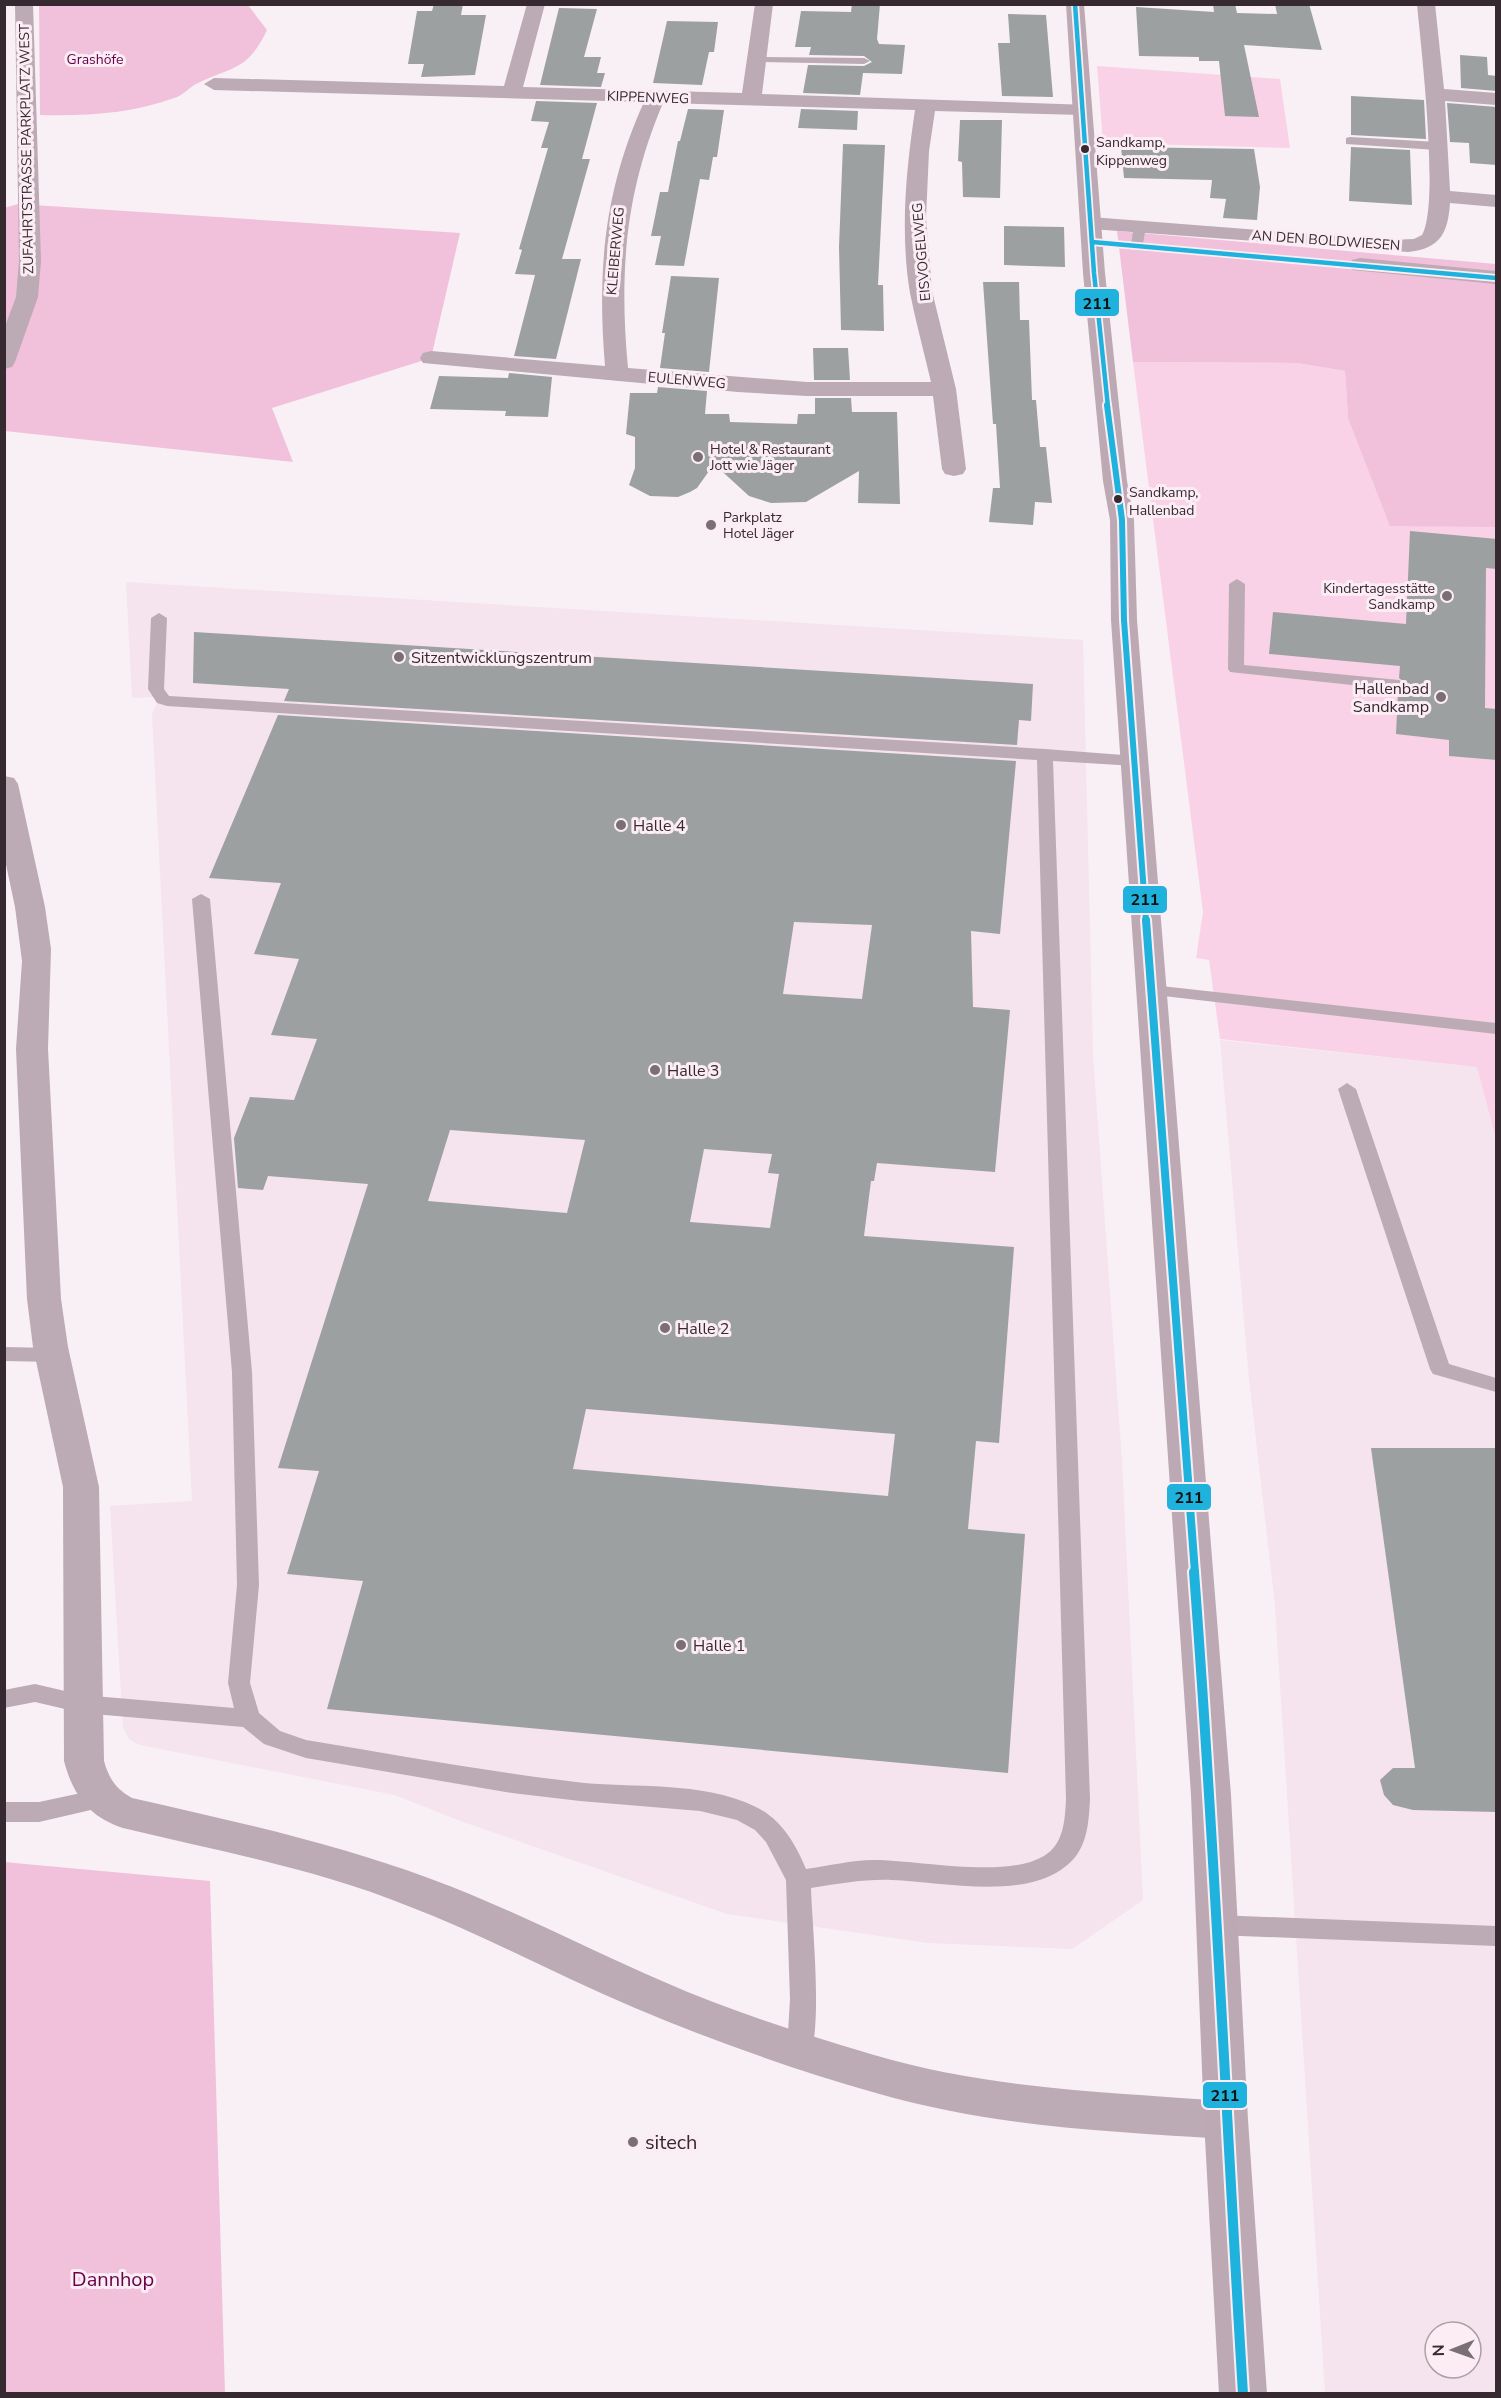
<svg xmlns="http://www.w3.org/2000/svg" width="1501" height="2398" font-family="'Nunito Sans',sans-serif">
  <rect width="100%" height="100%" fill="#f8f0f5"/>
  <g fill="#f5e3ed" fill-rule="evenodd">
    <path d="M 126,582 L 1083,640 L 1093,1055 L 1122,1461 L 1143,1900 L 1072,1949 L 928,1943 L 727,1914 L 458,1820 L 395,1795 L 140,1745 L 129,1739 L 123,1728 L 110,1506 L 192,1501 L 152,714 L 160,697 L 132,698 Z"/>
    <path d="M 1220,1040 L 1478,1067 L 1496,1139 L 1496,2393 L 1325,2393 L 1275,1605 L 1249,1379 ZM 1435,2332 L 1471,2332 L 1471,2368 L 1435,2368 Z"/>
  </g>
  <g fill="#f9d2e7">
    <path d="M 1097,66 L 1280,79 L 1290,148 L 1103,143 Z"/>
    <path d="M 1133,362 L 1297,363 L 1345,371 L 1348,418 L 1484,526 L 1496,527 L 1496,1139 L 1477,1067 L 1220,1039 L 1209,960 L 1196,958 L 1203,912 Z"/>
  </g>
  <g fill="#f1c1dc">
    <path d="M 39,5 L 248,5 L 267,30 C 247,72 232,66 196,84 C 189,88 184,94 177,97 C 132,114 86,116 40,115 Z"/>
    <path d="M 18,204 L 460,233 L 431,358 L 272,408 L 293,462 L 5,431 L 4,208 Z"/>
    <path d="M 1117,231 L 1496,264 L 1496,527 L 1390,526 L 1348,418 L 1345,371 L 1297,363 L 1133,362 Z"/>
    <path d="M 4,1862 L 210,1881 L 225,2393 L 5,2393 Z"/>
  </g>
  <g fill="#9ca0a1" fill-rule="evenodd">
    <path d="M 434,4 L 463,4 L 461,15 L 486,15 L 475,75 L 421,77 L 424,64 L 408,64 L 417,11 L 432,11 Z"/>
    <path d="M 852,4 L 880,4 L 877,39 L 879,44 L 905,45 L 902,74 L 863,73 L 860,95 L 803,93 L 808,65 L 864,66 L 872,62 L 864,56 L 809,55 L 811,47 L 795,47 L 801,11 L 851,12 Z"/>
    <path d="M 1213,4 L 1235,4 L 1237,13 L 1277,14 L 1275,4 L 1309,4 L 1322,50 L 1244,45 L 1259,117 L 1225,116 L 1219,61 L 1199,61 L 1199,57 L 1139,56 L 1136,7 L 1214,12 Z"/>
    <path d="M 559,8 L 597,9 L 584,57 L 601,57 L 597,73 L 605,73 L 601,87 L 540,85 Z"/>
    <path d="M 1008,14 L 1046,15 L 1053,97 L 1002,96 L 998,43 L 1010,43 Z"/>
    <path d="M 667,21 L 718,22 L 714,52 L 709,52 L 702,85 L 653,83 Z"/>
    <path d="M 1460,55 L 1487,57 L 1488,75 L 1497,76 L 1497,91 L 1461,88 Z"/>
    <path d="M 1351,96 L 1424,100 L 1426,139 L 1351,135 Z"/>
    <path d="M 536,101 L 597,103 L 582,159 L 590,159 L 562,259 L 581,259 L 556,359 L 514,356 L 535,275 L 515,274 L 522,250 L 519,249 L 548,148 L 541,148 L 549,122 L 531,121 Z"/>
    <path d="M 1447,103 L 1497,107 L 1497,165 L 1470,163 L 1469,143 L 1450,142 Z"/>
    <path d="M 688,109 L 724,110 L 717,157 L 713,157 L 709,180 L 700,179 L 684,266 L 655,265 L 661,236 L 651,236 L 660,192 L 668,192 L 678,141 L 680,141 Z"/>
    <path d="M 801,109 L 858,111 L 857,130 L 798,128 Z"/>
    <path d="M 960,120 L 1002,120 L 1000,198 L 963,197 L 962,162 L 958,161 Z"/>
    <path d="M 843,144 L 885,145 L 878,285 L 883,285 L 884,331 L 841,330 L 839,247 Z"/>
    <path d="M 1121,147 L 1254,149 L 1260,187 L 1257,220 L 1223,218 L 1226,199 L 1210,198 L 1212,180 L 1124,178 Z"/>
    <path d="M 1351,147 L 1410,150 L 1412,205 L 1349,201 Z"/>
    <path d="M 1004,226 L 1064,227 L 1065,267 L 1004,265 Z"/>
    <path d="M 671,276 L 719,278 L 709,372 L 660,368 L 665,333 L 662,333 Z"/>
    <path d="M 983,282 L 1019,282 L 1020,320 L 1029,320 L 1032,400 L 1036,400 L 1040,447 L 1046,447 L 1052,503 L 1035,502 L 1033,525 L 989,522 L 993,488 L 1000,488 L 996,424 L 993,424 Z"/>
    <path d="M 813,348 L 848,348 L 850,380 L 814,380 Z"/>
    <path d="M 509,373 L 552,377 L 548,417 L 505,416 L 506,411 L 430,409 L 439,376 L 508,378 Z"/>
    <path d="M 658,387 L 707,391 L 705,414 L 729,414 L 730,422 L 797,424 L 798,414 L 815,414 L 815,398 L 851,398 L 852,412 L 897,412 L 900,504 L 858,503 L 859,471 L 806,502 L 771,503 L 749,496 L 714,464 L 697,488 L 690,492 L 678,497 L 650,496 L 629,485 L 635,468 L 635,437 L 626,434 L 630,393 L 657,393 Z"/>
    <path d="M 1410,531 L 1497,539 L 1497,569 L 1486,568 L 1485,708 L 1497,709 L 1497,760 L 1449,756 L 1449,740 L 1396,734 L 1398,692 L 1409,686 L 1399,678 L 1400,666 L 1269,654 L 1273,612 L 1406,624 Z"/>
    <path d="M 194,632 L 1033,684 L 1031,721 L 1019,720 L 1017,745 L 284,701 L 289,689 L 193,683 Z"/>
    <path d="M 278,715 L 1016,761 L 1000,934 L 971,931 L 973,1007 L 1010,1010 L 995,1172 L 877,1163 L 874,1181 L 871,1181 L 864,1236 L 1014,1247 L 999,1443 L 976,1441 L 968,1529 L 1025,1534 L 1008,1773 L 327,1709 L 363,1581 L 287,1574 L 319,1471 L 278,1468 L 368,1184 L 268,1176 L 263,1190 L 238,1188 L 234,1138 L 250,1097 L 294,1100 L 317,1039 L 271,1035 L 299,959 L 254,954 L 281,883 L 209,878 ZM 794,922 L 872,925 L 862,999 L 783,994 ZM 450,1130 L 585,1140 L 567,1213 L 428,1201 ZM 704,1149 L 772,1154 L 768,1173 L 779,1174 L 770,1228 L 690,1222 ZM 586,1409 L 895,1434 L 888,1496 L 573,1469 Z"/>
    <path d="M 1371,1448 L 1497,1448 L 1497,1812 L 1413,1810 L 1393,1805 L 1384,1795 L 1380,1780 L 1393,1768 L 1415,1768 Z"/>
  </g>
  <g fill="none" stroke-linecap="round" stroke-linejoin="round">
    <g fill="#bcaab4" fill-rule="evenodd">
      <path d="M 753,57 L 864,58 L 870,61 L 864,64 L 757,62 L 751,59 Z"/>
      <path d="M 1350,137 L 1437,142 L 1443,146 L 1437,150 L 1346,144 L 1346,138 Z"/>
      <path d="M 1140,222 L 1146,226 L 1143,244 L 1137,248 L 1131,244 L 1134,226 Z"/>
      <path d="M 1237,579 L 1245,584 L 1244,665 L 1399,680 L 1407,685 L 1399,690 L 1230,672 L 1228,669 L 1229,584 Z"/>
      <path d="M 159,613 L 167,618 L 164,689 L 169,696 L 1045,749 L 1136,756 L 1144,761 L 1136,766 L 1053,761 L 1090,1799 C 1089,1818 1088,1840 1076,1856 C 1038,1904 945,1882 892,1880 C 864,1879 838,1884 811,1888 C 812,1925 823,2028 809,2058 L 800,2061 L 791,2058 L 787,2050 L 790,1999 L 786,1880 L 766,1842 L 755,1830 L 737,1820 L 700,1811 L 580,1801 L 512,1793 L 306,1758 L 264,1744 L 243,1727 L 82,1713 L 35,1702 L 4,1708 L 4,1690 L 35,1684 L 82,1695 L 234,1708 L 228,1683 L 237,1585 L 232,1372 L 192,899 L 201,894 L 210,899 L 252,1372 L 259,1585 L 250,1683 L 259,1713 L 280,1731 L 306,1740 C 396,1755 485,1771 576,1782 C 634,1789 701,1780 756,1807 C 782,1820 795,1843 806,1869 C 829,1866 851,1860 874,1860 C 919,1860 1005,1879 1044,1856 C 1064,1844 1065,1820 1066,1799 L 1037,760 L 167,706 L 157,703 L 148,689 L 151,618 Z"/>
      <path d="M 1152,985 L 1496,1023 L 1496,1034 L 1146,994 L 1143,990 Z"/>
      <path d="M 1347,1083 L 1356,1089 L 1449,1364 L 1496,1378 L 1496,1392 L 1433,1374 L 1430,1369 L 1338,1089 Z"/>
      <path d="M 4,1347 L 53,1348 L 60,1350 L 63,1355 L 60,1360 L 53,1362 L 4,1361 Z"/>
      <path d="M 100,1789 L 108,1792 L 112,1799 L 108,1806 L 39,1822 L 4,1822 L 4,1802 L 39,1802 Z"/>
      <path d="M 1216,1915 L 1496,1926 L 1496,1946 L 1216,1935 L 1207,1932 L 1204,1925 L 1207,1918 Z"/>
    </g>
    <g fill="#bcaab4" fill-rule="evenodd">
      <path d="M 15,4 L 33,4 L 41,261 L 38,297 L 15,362 L 12,367 L 4,369 L 4,329 L 16,297 L 19,261 Z"/>
      <path d="M 527,4 L 545,4 L 523,87 L 742,93 L 755,4 L 773,4 L 762,94 L 1089,105 L 1092,109 L 1089,113 L 1082,115 L 935,111 L 929,151 L 926,218 L 932,291 L 956,389 L 966,469 L 963,474 L 954,476 L 945,474 L 942,469 L 933,396 L 807,396 L 738,392 L 423,363 L 420,358 L 423,353 L 431,351 L 605,366 C 597,271 604,190 644,102 L 214,90 L 204,84 L 214,78 L 504,86 ZM 663,103 L 915,110 C 906,170 900,233 910,293 C 916,323 924,352 931,382 L 807,382 L 628,368 C 619,273 625,192 663,103 Z"/>
      <path d="M 1417,4 L 1435,4 L 1444,89 L 1496,93 L 1496,105 L 1445,101 L 1450,191 L 1496,195 L 1496,207 L 1450,203 C 1448,233 1440,249 1408,252 L 1091,229 L 1084,227 L 1080,223 L 1084,219 L 1091,217 L 1390,240 L 1414,239 L 1422,235 C 1440,204 1421,47 1417,4 Z"/>
      <path d="M 1360,258 L 1496,271 L 1496,284 L 1352,270 L 1349,265 L 1352,260 Z"/>
      <path d="M 4,776 L 14,778 L 18,784 L 45,907 L 51,949 L 48,1049 L 61,1299 L 68,1347 L 99,1487 L 104,1761 C 109,1779 116,1789 132,1798 C 233,1821 334,1843 431,1879 C 510,1908 585,1948 662,1981 C 730,2011 803,2034 874,2055 C 989,2089 1107,2092 1226,2101 L 1242,2106 L 1248,2120 L 1242,2134 L 1226,2139 C 1106,2131 993,2127 876,2093 C 795,2070 713,2041 635,2008 C 559,1976 486,1936 408,1906 C 317,1869 218,1851 123,1828 C 89,1817 73,1795 64,1761 L 63,1487 L 33,1347 L 27,1299 L 16,1049 L 22,961 L 15,907 L 4,855 Z"/>
    </g>
    <path fill="#bca9b4" fill-rule="evenodd" d="M 1066,4 L 1084,4 L 1105,273 L 1127,481 L 1134,520 L 1137,620 L 1231,1795 L 1248,2120 L 1267,2394 L 1219,2394 L 1204,2120 L 1191,1795 L 1111,620 L 1110,520 L 1103,481 L 1083,273 Z"/>
    <g stroke="#fcedf5" stroke-width="8">
      <g id="bus-1-far3">
        <path d="M 1075,4 L 1094,273 L 1108,407"/>
        <path d="M 1092,242 L 1496,278"/>
      </g>
    </g>
    <g stroke="#fcedf5" stroke-width="10">
      <path id="bus-1-far2" d="M 1107,405 L 1122,520 L 1124,620 L 1146,921"/>
    </g>
    <g stroke="#fcedf5" stroke-width="12">
      <path id="bus-1-far1" d="M 1146,920 L 1195,1573"/>
    </g>
    <g stroke="#fcedf5" stroke-width="14">
      <path id="bus-1" d="M 1194,1572 C 1215,1846 1226,2120 1243,2394"/>
    </g>
    <use href="#bus-1-far3" stroke="#1fb2dc" stroke-width="4.5"/>
    <use href="#bus-1-far2" stroke="#1fb2dc" stroke-width="6"/>
    <use href="#bus-1-far1" stroke="#1fb2dc" stroke-width="8"/>
    <use href="#bus-1" stroke="#1fb2dc" stroke-width="10"/>
  </g>
  <g fill="#362930" stroke="#fcedf5" stroke-width="2">
    <circle cx="1085" cy="149" r="5"/>
    <circle cx="1118" cy="499" r="5"/>
  </g>
  <g fill="#7a6f75" stroke="#fcedf5" stroke-width="2">
    <circle cx="698" cy="457" r="6"/>
    <circle cx="711" cy="525" r="6"/>
    <circle cx="1447" cy="596" r="6"/>
    <circle cx="399" cy="657" r="6"/>
    <circle cx="1441" cy="697" r="6"/>
    <circle cx="621" cy="825" r="6"/>
    <circle cx="655" cy="1070" r="6"/>
    <circle cx="665" cy="1328" r="6"/>
    <circle cx="681" cy="1645" r="6"/>
    <circle cx="633" cy="2142" r="6"/>
  </g>
  <g text-anchor="middle" stroke-width="6" stroke-linejoin="round" paint-order="stroke">
    <g font-size="14" fill="#660248" stroke="#fcedf5">
      <text x="95" y="64">Grashöfe</text>
    </g>
    <g font-size="14" fill="#362930" stroke="#fcedf5">
      <text transform="translate(648 97) rotate(2)" y="5">KIPPENWEG</text>
      <text transform="translate(26 149) rotate(-91)" y="5">ZUFAHRTSTRASSE PARKPLATZ WEST</text>
      <text transform="translate(1326 240) rotate(4)" y="5">AN DEN BOLDWIESEN</text>
      <text transform="translate(615 251) rotate(-85)" y="5">KLEIBERWEG</text>
      <text transform="translate(921 252) rotate(-95)" y="5">EISVOGELWEG</text>
      <text transform="translate(687 380) rotate(5)" y="5">EULENWEG</text>
    </g>
    <g font-size="14" fill="#362930" stroke="#fcedf5" text-anchor="start">
      <text x="1096" y="147">Sandkamp,<tspan x="1096" dy="18">Kippenweg</tspan></text>
      <text x="1129" y="497">Sandkamp,<tspan x="1129" dy="18">Hallenbad</tspan></text>
    </g>
    <g font-size="14" fill="#362930" stroke="#fcedf5" text-anchor="start">
      <text x="710" y="454">Hotel &amp; Restaurant<tspan x="710" dy="16">Jott wie Jäger</tspan></text>
      <text x="723" y="522">Parkplatz<tspan x="723" dy="16">Hotel Jäger</tspan></text>
      <text x="1435" y="593" text-anchor="end">Kindertagesstätte<tspan x="1435" dy="16">Sandkamp</tspan></text>
    </g>
    <g font-size="16" fill="#362930" stroke="#fcedf5" text-anchor="start">
      <text x="411" y="663">Sitzentwicklungszentrum</text>
      <text x="1429" y="694" text-anchor="end">Hallenbad<tspan x="1429" dy="18">Sandkamp</tspan></text>
      <text x="633" y="831">Halle 4</text>
      <text x="667" y="1076">Halle 3</text>
      <text x="677" y="1334">Halle 2</text>
      <text x="693" y="1651">Halle 1</text>
    </g>
    <g font-size="20" fill="#362930" stroke="#fcedf5" text-anchor="start">
      <text x="645" y="2149">sitech</text>
    </g>
    <g font-size="20" fill="#660248" stroke="#fcedf5">
      <text x="113" y="2286">Dannhop</text>
    </g>
  </g>
  <g stroke="#fcedf5" stroke-width="2">
    <rect x="1074" y="288" width="46" height="29" rx="6" fill="#1fb2dc"/>
    <rect x="1122" y="885" width="46" height="29" rx="6" fill="#1fb2dc"/>
    <rect x="1166" y="1483" width="46" height="28" rx="6" fill="#1fb2dc"/>
    <rect x="1202" y="2081" width="46" height="28" rx="6" fill="#1fb2dc"/>
  </g>
  <g font-size="16" text-anchor="middle" font-weight="bold" fill="#111">
    <text x="1097" y="309">211</text>
    <text x="1145" y="905">211</text>
    <text x="1189" y="1503">211</text>
    <text x="1225" y="2101">211</text>
  </g>
  <rect width="1501" height="2398" fill="none" stroke="#362930" stroke-width="12"/>
  <g transform="translate(1453 2350) rotate(269)"><circle r="28" fill="#fcedf5" stroke="#ad9fa6" stroke-width="1.5"/>
  <path d="M0-4.5L10 22L0 15L-10 22Z" fill="#7a6f75"/>
  <text y="-9" font-size="16" font-weight="bold" text-anchor="middle" fill="#362930">N</text>
  </g>
</svg>
